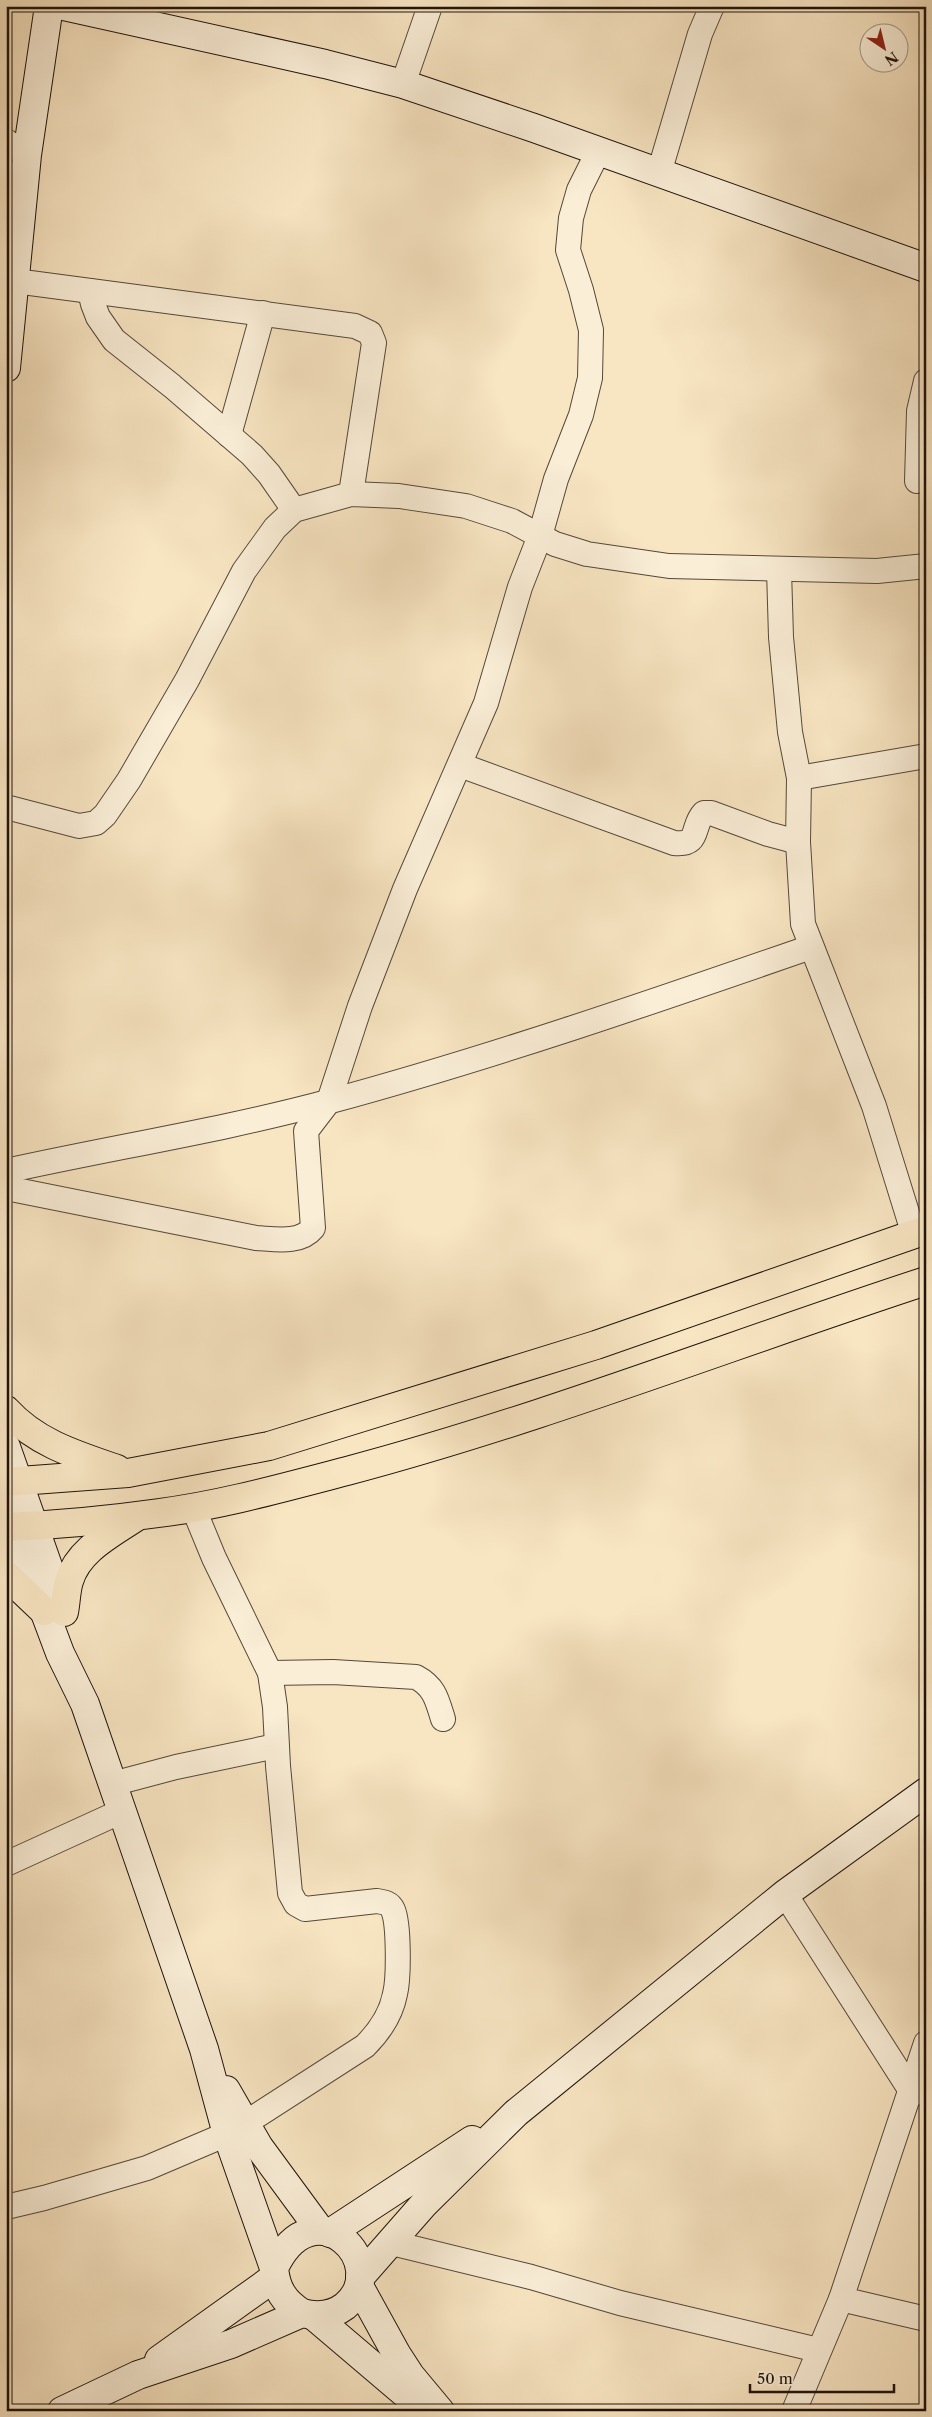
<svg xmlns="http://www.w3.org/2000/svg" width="932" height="2417" font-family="'Libre Caslon Text',serif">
  <rect width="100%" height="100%" fill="#f8e5c2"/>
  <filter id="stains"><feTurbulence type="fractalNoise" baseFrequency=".004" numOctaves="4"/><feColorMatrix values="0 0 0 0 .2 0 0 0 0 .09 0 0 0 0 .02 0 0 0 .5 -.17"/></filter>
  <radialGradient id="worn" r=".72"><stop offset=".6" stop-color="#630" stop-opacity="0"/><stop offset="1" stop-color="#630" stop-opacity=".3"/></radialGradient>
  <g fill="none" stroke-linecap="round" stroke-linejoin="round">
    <g stroke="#55483a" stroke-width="26">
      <g id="street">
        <path d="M 403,84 L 430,6"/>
        <path d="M 6,141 L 27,155"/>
        <path d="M 659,173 L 700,34 L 712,6"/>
        <path d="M 15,281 L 355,326 L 370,333 L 374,343 L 351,494"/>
        <path d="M 90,291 L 93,304 L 98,317 L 114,340 L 172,386 L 252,455 L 269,474 L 294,510"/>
        <path d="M 229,435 L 263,313"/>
        <path d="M 917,481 L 919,411 L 926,381"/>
        <path d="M 779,570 L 781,637 L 790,732 L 799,778 L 798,842 L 803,924 L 874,1106 L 914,1235"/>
        <path d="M 460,765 L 674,843 C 701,846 691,826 704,813 L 711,813 L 768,834 L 798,842"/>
        <path d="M 799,778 L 926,756"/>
        <path d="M 6,807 L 79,826 L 96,823 L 105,815 L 129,780 L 187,680 L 244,571 L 275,528 L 294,510 L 351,494 L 399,496 L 466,506 L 512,521 L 555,544 L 587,554 L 669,566 L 877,571 L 926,566"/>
        <path d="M 6,1171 C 114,1147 224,1130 331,1101 C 493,1057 652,1002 811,947"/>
        <path d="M 6,1188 L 256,1238 C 275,1239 300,1244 313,1228 L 306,1131 L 329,1101 L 360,1006 L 405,889 L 486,703 L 520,587 L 540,536 L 556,479 L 581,415 L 590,378 L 591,330 L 581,290 L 568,250 L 571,218 L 579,190 L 598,152"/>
        <path d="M 193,1507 L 214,1558 L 270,1673 L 275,1707 L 278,1766 L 290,1893 L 296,1904 L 305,1909 L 377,1901 C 384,1902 390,1903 393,1910 C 399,1924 399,1978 395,1994 C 391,2015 380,2031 365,2046 L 244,2124"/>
        <path d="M 270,1673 L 333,1672 L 416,1677 C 435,1687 437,1700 443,1719"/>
        <path d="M 112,1784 L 176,1767 L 276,1746"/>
        <path d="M 6,1864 L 122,1811"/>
        <path d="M 785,1894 L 911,2091 L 922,2093"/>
        <path d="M 926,2043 L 841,2299 L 926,2319"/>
        <path d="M 6,2207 L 44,2198 L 147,2168 L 227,2134"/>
        <path d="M 392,2243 L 531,2277 L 620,2303 L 818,2350"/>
        <path d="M 794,2411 L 841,2299"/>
      </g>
    </g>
    <g stroke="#1f130c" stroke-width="30">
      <g id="secondary">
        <path d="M 64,6 L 325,64 L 403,84 L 534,128 L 926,268"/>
        <path d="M 6,368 L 27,155 L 49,6"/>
        <path d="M 6,1447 L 61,1603"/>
        <path d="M 6,1509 L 60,1653 L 85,1704 L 204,2049 L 227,2134 L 274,2268"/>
        <path d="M 226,2090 L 259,2147 L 320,2230"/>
        <path d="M 330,2233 L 472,2140"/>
        <path d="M 360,2277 L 424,2204 L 516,2113 L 785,1894 L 926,1792"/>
        <path d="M 359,2286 L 397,2355 L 410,2375 L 440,2411"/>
        <path d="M 314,2316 L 421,2407"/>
        <path d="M 159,2360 L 275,2277"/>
        <path d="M 62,2411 L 138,2375 L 231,2344 L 302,2313 C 317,2317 332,2316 345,2306 C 394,2265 314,2183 274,2268 C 276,2289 284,2302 302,2313"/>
      </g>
    </g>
    <g stroke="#1f130c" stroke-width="30">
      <g id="primary">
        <path d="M 6,1410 C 36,1443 76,1455 117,1469"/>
        <path d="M 6,1482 L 128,1473 L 269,1446 L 596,1345 L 926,1230"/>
        <path d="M 6,1527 C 57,1525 109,1520 159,1513 C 222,1505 285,1487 347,1471 C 543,1419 733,1344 926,1281"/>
        <path d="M 6,1575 L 44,1611"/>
        <path d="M 64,1612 C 66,1602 66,1590 69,1581 C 78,1550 111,1534 136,1517"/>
      </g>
    </g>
    <use href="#street" stroke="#faeed7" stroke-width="24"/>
    <use href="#secondary" stroke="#faeed7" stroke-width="28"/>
    <use href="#primary" stroke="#f8e5c2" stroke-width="28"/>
  </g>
  <rect width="932" height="2417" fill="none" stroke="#f8e5c2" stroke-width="25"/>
  <rect x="8" y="8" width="917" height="2402" fill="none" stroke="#1f130c" stroke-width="2.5"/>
  <rect x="12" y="12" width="907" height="2392" fill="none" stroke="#1f130c"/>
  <g transform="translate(884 48) rotate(145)"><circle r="24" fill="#faeed7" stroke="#a29686"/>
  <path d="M0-4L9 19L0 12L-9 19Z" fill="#8f2418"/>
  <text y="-8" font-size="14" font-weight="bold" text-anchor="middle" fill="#1f130c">N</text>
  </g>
  <path d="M750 2384v8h144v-8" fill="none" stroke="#1f130c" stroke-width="2.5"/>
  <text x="757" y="2384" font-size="15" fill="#1f130c" stroke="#faeed7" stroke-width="4" paint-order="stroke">50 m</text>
  <rect width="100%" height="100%" filter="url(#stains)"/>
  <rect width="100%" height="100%" fill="url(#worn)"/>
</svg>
